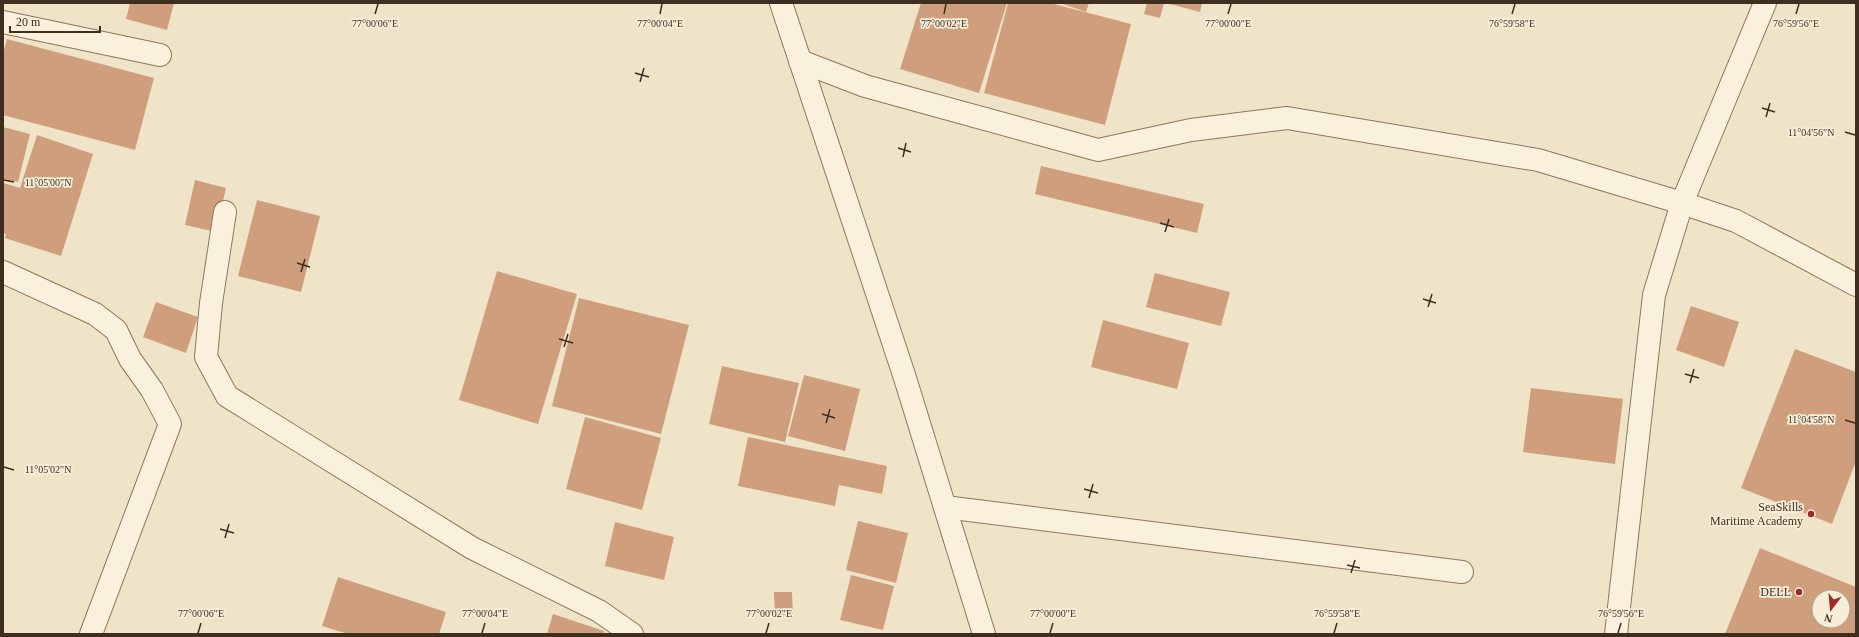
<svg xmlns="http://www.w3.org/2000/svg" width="1859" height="637" font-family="'Times New Roman',serif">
  <rect width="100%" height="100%" fill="#f0e4c8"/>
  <g fill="#cf9f7d" fill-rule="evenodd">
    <path d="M 130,3 L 174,3 L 167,30 L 126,19 Z"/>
    <path d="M 921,3 L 1007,3 L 979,93 L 900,69 Z"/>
    <path d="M 1008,3 L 1050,3 L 1131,24 L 1105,125 L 984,93 Z"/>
    <path d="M 1060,3 L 1089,3 L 1086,12 Z"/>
    <path d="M 1147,3 L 1164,3 L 1160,18 L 1144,14 Z"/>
    <path d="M 1166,3 L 1202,3 L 1200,12 Z"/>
    <path d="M 7,39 L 154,78 L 135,150 L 3,115 L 3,54 Z"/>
    <path d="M 3,127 L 30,134 L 18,182 L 3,179 Z"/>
    <path d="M 37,135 L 93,154 L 61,256 L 5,238 L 6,234 L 3,233 L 3,183 L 20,188 Z"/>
    <path d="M 1041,166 L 1204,204 L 1197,233 L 1035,194 Z"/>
    <path d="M 195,180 L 226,188 L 216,232 L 185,225 Z"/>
    <path d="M 257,200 L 320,216 L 301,292 L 238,276 Z"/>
    <path d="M 497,271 L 577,294 L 538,424 L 459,400 Z"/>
    <path d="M 1155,273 L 1230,292 L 1221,326 L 1146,307 Z"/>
    <path d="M 579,298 L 689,325 L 661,434 L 552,406 Z"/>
    <path d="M 156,302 L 198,317 L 186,353 L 143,337 Z"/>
    <path d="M 1691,306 L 1739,322 L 1724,367 L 1676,350 Z"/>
    <path d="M 1103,320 L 1189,343 L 1177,389 L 1091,367 Z"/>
    <path d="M 1795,349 L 1856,372 L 1856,461 L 1832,524 L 1741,488 Z"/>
    <path d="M 722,366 L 799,383 L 785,442 L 709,424 Z"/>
    <path d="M 804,375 L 860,389 L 845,451 L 788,436 Z"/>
    <path d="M 1531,388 L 1623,399 L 1615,464 L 1523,452 Z"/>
    <path d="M 585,417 L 661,438 L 642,510 L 566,489 Z"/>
    <path d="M 748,437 L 887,466 L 882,494 L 839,485 L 835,506 L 738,486 Z"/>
    <path d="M 858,521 L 908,533 L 896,583 L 846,570 Z"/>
    <path d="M 615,522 L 674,537 L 664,580 L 605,566 Z"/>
    <path d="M 1760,548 L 1856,587 L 1856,634 L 1725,634 ZM 1819,597 L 1843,597 L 1843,621 L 1819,621 Z"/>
    <path d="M 851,575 L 894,586 L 883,630 L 840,620 Z"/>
    <path d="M 338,577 L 446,612 L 439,634 L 348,634 L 322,626 Z"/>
    <path d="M 774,592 L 792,592 L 793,615 L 775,615 Z"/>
    <path d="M 553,614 L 604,631 L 603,634 L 547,634 Z"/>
  </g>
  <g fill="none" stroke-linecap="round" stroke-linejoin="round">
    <g stroke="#8d765c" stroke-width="24">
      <g id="minor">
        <path d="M 781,3 L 905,378 L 984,634"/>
        <path d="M 3,22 L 160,55"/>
        <path d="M 800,61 L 865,86 L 1098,150 L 1191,130 L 1287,118 L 1538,160 L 1682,203 L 1736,221 L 1856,285"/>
        <path d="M 225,212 L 211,303 L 206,357 L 227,396 L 472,548 L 599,611 L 632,634"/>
        <path d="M 3,272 L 95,314 L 116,330 L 130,359 L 152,390 L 170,424 L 91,634"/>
        <path d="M 945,507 L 1462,572"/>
        <path d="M 1616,634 L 1654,295 L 1682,203 L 1765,3"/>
      </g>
    </g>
    <use href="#minor" stroke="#faf1dc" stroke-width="22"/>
  </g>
  <path fill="none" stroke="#3d2e20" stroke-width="1.5" d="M 375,14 L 378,4M 660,14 L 662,4M 944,14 L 946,4M 1228,14 L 1231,4M 1512,14 L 1515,4M 1796,14 L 1799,4M 635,73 L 649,77M 640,82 L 644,68M 1762,108 L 1775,112M 1766,117 L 1770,103M 1845,132 L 1855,135M 898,148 L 911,152M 903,157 L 906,143M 4,180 L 14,182M 1160,223 L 1174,227M 1165,232 L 1169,219M 297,263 L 310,267M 301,272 L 305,259M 1423,299 L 1436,303M 1428,307 L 1432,294M 559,339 L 573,343M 564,347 L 568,334M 1685,374 L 1699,378M 1690,383 L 1694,369M 822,414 L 835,418M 1845,420 L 1855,423M 826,423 L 830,409M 4,467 L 14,470M 1084,489 L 1098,493M 1089,498 L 1093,484M 220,529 L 234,533M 225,538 L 229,524M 1347,565 L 1360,568M 1351,573 L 1355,560M 198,633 L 201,623M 482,633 L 485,623M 766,633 L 769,623M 1050,633 L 1053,623M 1334,633 L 1337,623M 1618,633 L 1621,623"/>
  <g fill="#9e2a2b" stroke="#f7eed8" stroke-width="1.5">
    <circle cx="1811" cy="514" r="4"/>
    <circle cx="1799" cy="592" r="4"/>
  </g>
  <g text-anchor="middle" stroke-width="3.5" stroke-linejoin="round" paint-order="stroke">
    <g font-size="12" fill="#3d2e20" stroke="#f7eed8" text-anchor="end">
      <text x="1803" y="511">SeaSkills<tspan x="1803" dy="14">Maritime Academy</tspan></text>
      <text x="1791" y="596">DELL</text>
    </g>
  </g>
  <g font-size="10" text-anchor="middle" fill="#3d2e20" stroke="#f7eed8" stroke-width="3.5" stroke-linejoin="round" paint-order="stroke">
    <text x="375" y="27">77°00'06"E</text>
    <text x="660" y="27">77°00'04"E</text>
    <text x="944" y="27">77°00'02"E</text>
    <text x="1228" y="27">77°00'00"E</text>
    <text x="1512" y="27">76°59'58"E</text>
    <text x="1796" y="27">76°59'56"E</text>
    <text x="1811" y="136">11°04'56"N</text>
    <text x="48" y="186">11°05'00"N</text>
    <text x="1811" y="423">11°04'58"N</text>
    <text x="48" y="473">11°05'02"N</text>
    <text x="201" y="617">77°00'06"E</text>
    <text x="485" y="617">77°00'04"E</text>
    <text x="769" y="617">77°00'02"E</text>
    <text x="1053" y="617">77°00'00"E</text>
    <text x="1337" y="617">76°59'58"E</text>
    <text x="1621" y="617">76°59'56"E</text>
  </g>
  <rect width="1859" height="637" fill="none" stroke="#3d2e20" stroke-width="8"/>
  <g transform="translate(1831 609) rotate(196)"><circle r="19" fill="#f7eed8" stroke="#ada18e"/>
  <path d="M0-3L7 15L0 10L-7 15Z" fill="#9e2a2b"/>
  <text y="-6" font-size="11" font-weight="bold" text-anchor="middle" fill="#3d2e20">N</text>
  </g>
  <path d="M10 26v6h90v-6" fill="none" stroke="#3d2e20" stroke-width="2"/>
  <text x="16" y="26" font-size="12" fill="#3d2e20" stroke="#f7eed8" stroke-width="3" paint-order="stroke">20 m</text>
</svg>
